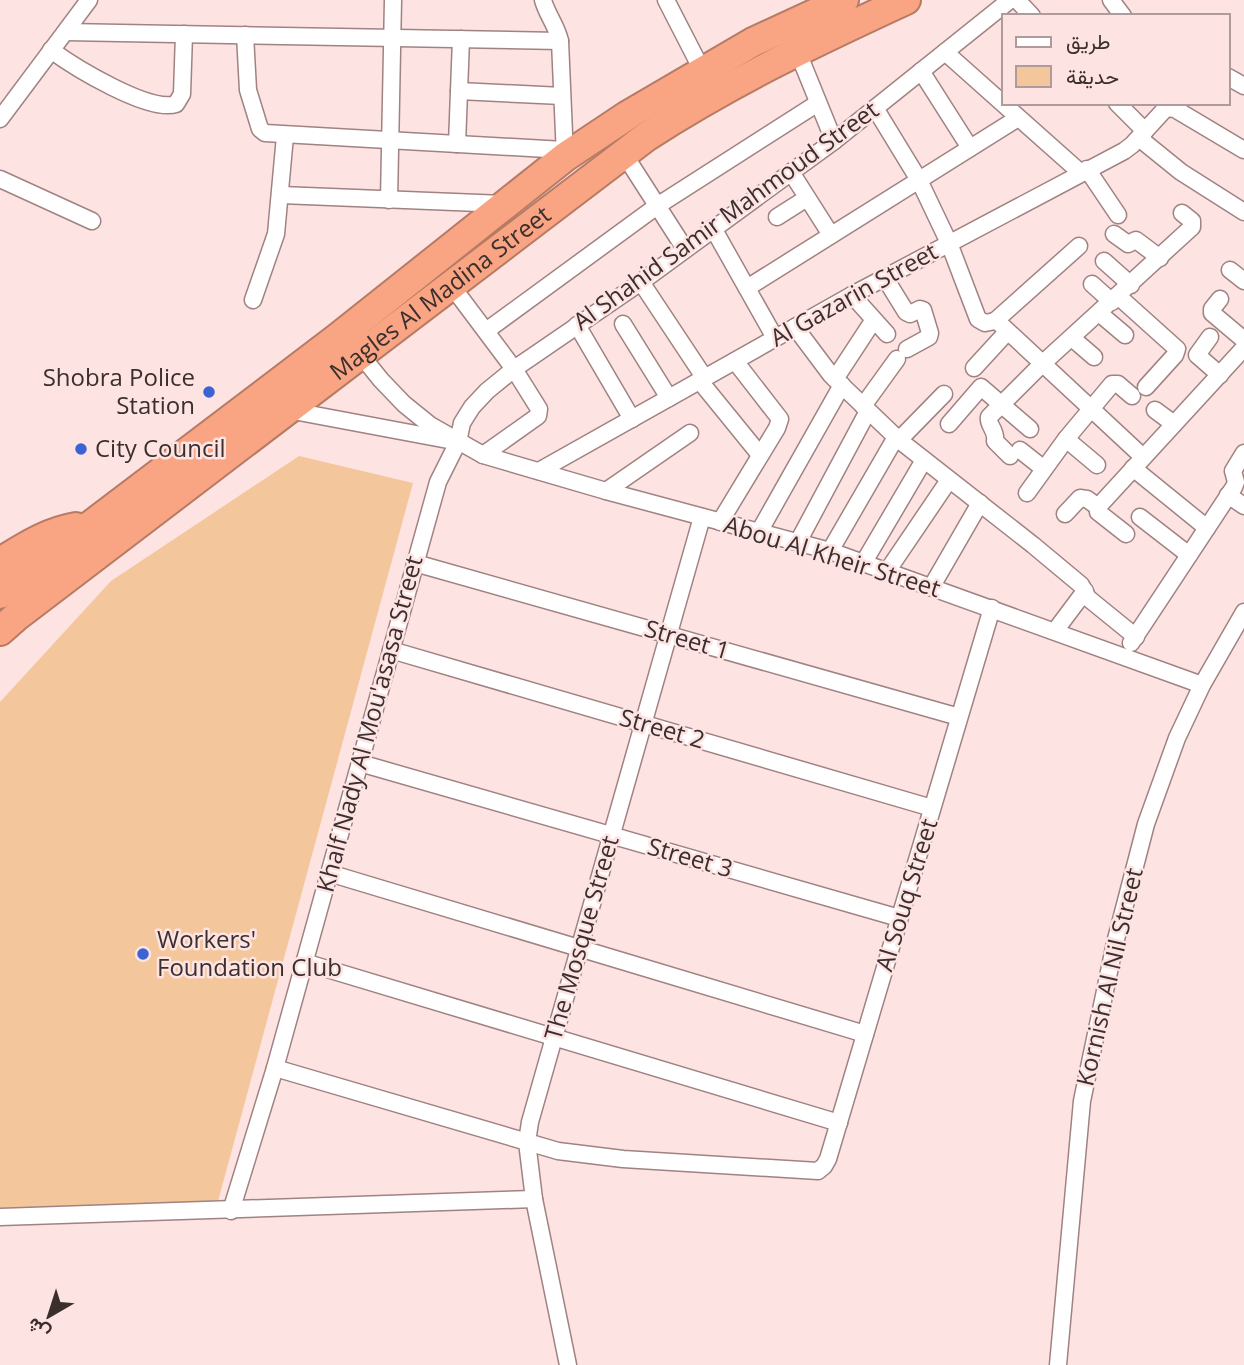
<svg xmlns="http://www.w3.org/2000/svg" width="1244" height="1365" font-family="'Open Sans',Vazirmatn,sans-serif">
  <rect width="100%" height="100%" fill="#fee3e3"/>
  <path fill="#f4c69b" d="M 299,456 L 413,483 L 217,1205 L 0,1208 L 0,702 L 111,581 Z"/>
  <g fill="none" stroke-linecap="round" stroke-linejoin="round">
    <g stroke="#a08282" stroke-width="19">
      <g id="street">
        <path d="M 543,0 C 547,15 557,26 560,41 L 565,157"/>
        <path d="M 666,0 L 703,72"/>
        <path d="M 1017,0 L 1032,16"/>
        <path d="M 1111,0 L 1123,16"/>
        <path d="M 66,32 L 560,41"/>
        <path d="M 245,35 L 248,90 L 260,129 L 265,133 L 564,150"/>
        <path d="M 51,50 C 74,67 149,113 176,104 L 182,94 L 184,34"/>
        <path d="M 797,50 L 834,141"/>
        <path d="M 945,52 L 1081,173"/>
        <path d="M 921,71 L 970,148"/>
        <path d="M 1228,77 L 1244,86"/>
        <path d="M 459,91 L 562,96"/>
        <path d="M 1117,103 L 1145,131"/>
        <path d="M 875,108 L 919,180 L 949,243 L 978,319 L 985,323 L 995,321 L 998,322 L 1143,457"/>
        <path d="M 0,119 L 89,0"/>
        <path d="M 1139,138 L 1181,172 L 1244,212"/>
        <path d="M 457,144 L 461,39"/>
        <path d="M 624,154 L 685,249"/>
        <path d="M 1087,169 L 1118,215"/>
        <path d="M 791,172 L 831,235"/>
        <path d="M 0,179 L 92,221"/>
        <path d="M 281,195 L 504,204"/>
        <path d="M 389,200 L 393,0"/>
        <path d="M 777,217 L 807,198"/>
        <path d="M 713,228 L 775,338"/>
        <path d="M 1114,234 L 1128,244 L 1136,240 L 1160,258"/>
        <path d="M 1104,261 L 1131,285"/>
        <path d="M 1230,270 L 1244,281"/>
        <path d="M 885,278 L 906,312 L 910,314 L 920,309 L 923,310 L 930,333 L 929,337 L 907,349"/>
        <path d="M 641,282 L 704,377"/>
        <path d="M 1092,284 L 1112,302"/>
        <path d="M 451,285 L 514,369 L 539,409 L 538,416 L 483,455"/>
        <path d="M 747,288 L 1018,118"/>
        <path d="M 852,295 L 887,334"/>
        <path d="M 1118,296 L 1177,349 L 1175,355 L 1146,387"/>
        <path d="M 1220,299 L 1212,309 L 1212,313 L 1244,340"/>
        <path d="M 253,300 L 276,234 L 285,136"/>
        <path d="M 1099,313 L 1125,335"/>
        <path d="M 995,321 L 1079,246"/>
        <path d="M 623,324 L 669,398"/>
        <path d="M 577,325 L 632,419"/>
        <path d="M 795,327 L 831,375 L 899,440 L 1033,545 L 1081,585 L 1088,598 L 1136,637"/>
        <path d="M 486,331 L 657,206 L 818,103"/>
        <path d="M 1210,337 L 1197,355 L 1220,375"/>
        <path d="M 1072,338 L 1094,357"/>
        <path d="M 360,354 L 381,380 L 404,404 L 430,425 L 483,455 L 606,491 L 830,551 L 1202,685"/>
        <path d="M 974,368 L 1007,332"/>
        <path d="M 835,379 L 873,321"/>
        <path d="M 699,380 L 760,455"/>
        <path d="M 863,406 L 897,359"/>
        <path d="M 288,410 L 448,440"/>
        <path d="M 1155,410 L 1174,424"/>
        <path d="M 949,424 L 981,387 L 1030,429"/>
        <path d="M 1066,439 L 1097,465"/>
        <path d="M 899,440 L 944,394"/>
        <path d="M 1020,450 L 1044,469"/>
        <path d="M 1010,456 L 995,441 C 997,430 987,425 989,417 L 1042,364 L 1192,227 L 1192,221 L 1182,213"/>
        <path d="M 1133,468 L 1207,528"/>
        <path d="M 539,471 L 852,295 L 1124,151 L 1132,145 L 1166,108 L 1175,109 L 1244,150"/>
        <path d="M 606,491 L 690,433"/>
        <path d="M 1027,493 L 1066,439 L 1112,384 L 1118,384 L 1132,396"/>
        <path d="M 1228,495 L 1244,506"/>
        <path d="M 1065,514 L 1080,498 L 1087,499 L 1098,507"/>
        <path d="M 1140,517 L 1189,555"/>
        <path d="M 720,522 L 777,428 L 780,419 L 735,361"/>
        <path d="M 759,532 L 842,385"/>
        <path d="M 1126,534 L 1098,512 L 1098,507 L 1244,348"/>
        <path d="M 798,542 L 868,411"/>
        <path d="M 830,551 L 896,437"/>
        <path d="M 864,562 L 924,460"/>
        <path d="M 415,563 L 959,717"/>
        <path d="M 888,570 L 949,480"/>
        <path d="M 932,586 L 980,503"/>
        <path d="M 1055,631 L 1085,591"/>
        <path d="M 1131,643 L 1234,487 L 1236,482 L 1233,471 L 1244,453"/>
        <path d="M 391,650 L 932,808"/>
        <path d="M 360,763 L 899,918"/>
        <path d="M 329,873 L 865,1034"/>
        <path d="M 304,962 L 839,1123"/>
        <path d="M 275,1068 L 558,1151 L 623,1159 L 818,1171 L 824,1166 L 828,1159 L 992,608"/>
        <path d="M 231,1211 L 275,1068 L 438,482 L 458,442 L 462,423 L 472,407 L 487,391 L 514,369 L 641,282 L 834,141 L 1010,0"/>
        <path d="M 0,1217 L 534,1199"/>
        <path d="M 568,1365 L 534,1199 L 527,1142 L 530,1122 L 702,517"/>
        <path d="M 1058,1365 L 1082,1101 L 1115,943 L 1146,824 L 1177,738 L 1202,685 L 1244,612"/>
      </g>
    </g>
    <g stroke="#b67b65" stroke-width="32">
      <g id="highway">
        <path d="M 0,562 C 25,547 47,532 76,527"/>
        <path d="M 0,594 L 336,339 L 565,157 L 628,115 L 753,42 L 844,0"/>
        <path id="s1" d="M 0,631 L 17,616 L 646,137 C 731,82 815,42 906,0"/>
      </g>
    </g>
    <use href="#street" stroke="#fff" stroke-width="16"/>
    <use href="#highway" stroke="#f9a483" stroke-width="28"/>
  </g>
  <g fill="#3c63d4" stroke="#fee3e3" stroke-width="2.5">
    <circle cx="209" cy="392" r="7"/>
    <circle cx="81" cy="449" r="7"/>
    <circle cx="143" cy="954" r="7"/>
  </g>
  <g text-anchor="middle" stroke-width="5" stroke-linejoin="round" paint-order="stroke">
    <g font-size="24" fill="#3b2f2e" stroke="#fee3e3">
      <text transform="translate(726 216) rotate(-36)" y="8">Al Shahid Samir Mahmoud Street</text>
      <text dy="8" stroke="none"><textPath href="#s1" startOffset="555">Magles Al Madina Street</textPath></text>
      <text transform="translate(854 295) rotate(-29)" y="8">Al Gazarin Street</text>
      <text transform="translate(832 557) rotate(17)" y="8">Abou Al Kheir Street</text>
      <text transform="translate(687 640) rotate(16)" y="8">Street 1</text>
      <text transform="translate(370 724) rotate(-75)" y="8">Khalf Nady Al Mou'asasa Street</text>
      <text transform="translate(662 729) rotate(16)" y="8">Street 2</text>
      <text transform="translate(690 858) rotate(16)" y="8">Street 3</text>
      <text transform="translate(907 895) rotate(-73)" y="8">Al Souq Street</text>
      <text transform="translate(582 938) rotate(-74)" y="8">The Mosque Street</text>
      <text transform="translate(1110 977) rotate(-77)" y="8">Kornish Al Nil Street</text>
    </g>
    <g font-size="24" fill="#3b2f2e" stroke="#fee3e3" text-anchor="start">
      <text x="195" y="386" text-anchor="end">Shobra Police<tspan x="195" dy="28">Station</tspan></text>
      <text x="95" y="457">City Council</text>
      <text x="157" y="948">Workers'<tspan x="157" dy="28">Foundation Club</tspan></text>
    </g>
  </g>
  <rect x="1002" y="14" width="228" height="91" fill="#fee3e3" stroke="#b09b9b" stroke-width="2"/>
  <rect x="1016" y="37" width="35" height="10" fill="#ffffff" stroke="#b09b9b" stroke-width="2"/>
  <text x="1066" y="49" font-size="21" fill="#3b2f2e">طريق</text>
  <rect x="1016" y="66" width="35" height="21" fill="#f4c69b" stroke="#b09b9b" stroke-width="2"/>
  <text x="1066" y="84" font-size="21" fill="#3b2f2e">حديقة</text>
  <g transform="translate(49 1316) rotate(219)" stroke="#fee3e3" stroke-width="5" paint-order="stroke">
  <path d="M0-5L12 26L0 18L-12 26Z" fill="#3b2f2e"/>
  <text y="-10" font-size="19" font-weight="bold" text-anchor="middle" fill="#3b2f2e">ش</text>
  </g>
</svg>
